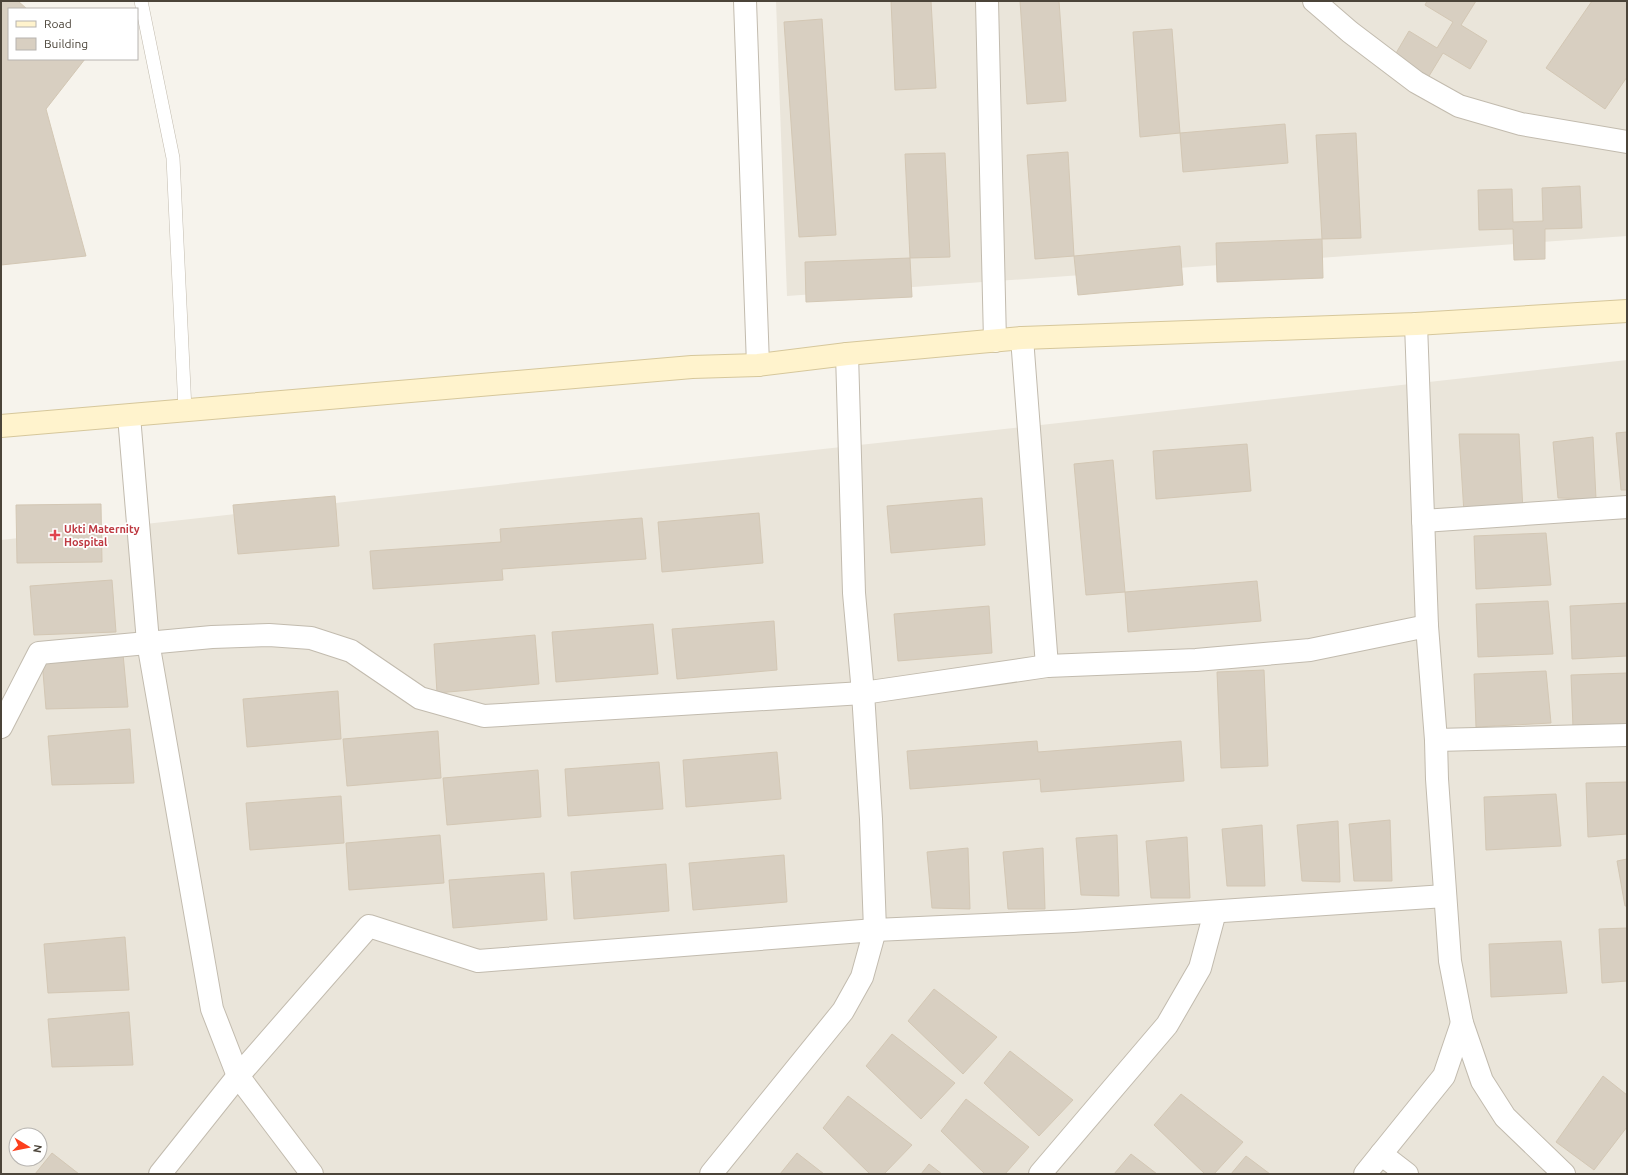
<svg xmlns="http://www.w3.org/2000/svg" width="1628" height="1175" font-family="Ubuntu,sans-serif">
  <rect width="100%" height="100%" fill="#f6f3ec"/>
  <g fill="#eae5da" fill-rule="evenodd">
    <path d="M 776,1 L 1627,1 L 1627,236 L 787,296 Z"/>
    <path d="M 1627,360 L 1627,1174 L 1,1174 L 1,540 ZM 16,1135 L 40,1135 L 40,1159 L 16,1159 Z"/>
  </g>
  <g fill="#d8cfc1" stroke="#d3c7b4">
    <path d="M 1,1 L 18,1 L 27,9 L 9,9 L 9,59 L 85,59 L 46,109 L 86,256 L 1,265 Z"/>
    <path d="M 891,1 L 931,1 L 936,88 L 895,90 Z"/>
    <path d="M 1020,1 L 1059,1 L 1066,101 L 1027,104 Z"/>
    <path d="M 1427,1 L 1476,1 L 1461,25 L 1487,41 L 1470,69 L 1443,53 L 1426,81 L 1392,60 L 1409,31 L 1437,48 L 1453,22 L 1425,5 Z"/>
    <path d="M 1592,1 L 1627,1 L 1627,77 L 1605,109 L 1546,68 Z"/>
    <path d="M 822,19 L 836,235 L 799,237 L 784,22 Z"/>
    <path d="M 1172,29 L 1180,133 L 1140,137 L 1133,32 Z"/>
    <path d="M 1285,124 L 1288,163 L 1183,172 L 1180,133 Z"/>
    <path d="M 1356,133 L 1361,238 L 1322,239 L 1316,135 Z"/>
    <path d="M 1068,152 L 1074,256 L 1035,259 L 1027,155 Z"/>
    <path d="M 945,153 L 950,257 L 910,258 L 905,154 Z"/>
    <path d="M 1580,186 L 1582,228 L 1545,229 L 1545,259 L 1514,260 L 1513,229 L 1479,230 L 1478,190 L 1512,189 L 1513,222 L 1543,221 L 1542,188 Z"/>
    <path d="M 1322,239 L 1323,278 L 1217,282 L 1216,243 Z"/>
    <path d="M 1180,246 L 1183,285 L 1078,295 L 1074,256 Z"/>
    <path d="M 910,258 L 912,297 L 806,302 L 805,262 Z"/>
    <path d="M 1627,432 L 1627,490 L 1621,490 L 1616,433 Z"/>
    <path d="M 1459,434 L 1519,434 L 1523,511 L 1464,513 Z"/>
    <path d="M 1593,437 L 1596,499 L 1558,498 L 1553,442 Z"/>
    <path d="M 1247,444 L 1251,491 L 1156,499 L 1153,451 Z"/>
    <path d="M 1113,460 L 1125,592 L 1086,595 L 1074,464 Z"/>
    <path d="M 335,496 L 339,546 L 238,554 L 233,505 Z"/>
    <path d="M 982,498 L 985,545 L 891,553 L 887,506 Z"/>
    <path d="M 101,504 L 102,562 L 17,563 L 16,505 Z"/>
    <path d="M 759,513 L 763,563 L 662,572 L 658,522 Z"/>
    <path d="M 642,518 L 646,559 L 502,569 L 503,580 L 373,589 L 370,551 L 501,542 L 500,529 Z"/>
    <path d="M 1546,533 L 1551,585 L 1476,589 L 1474,536 Z"/>
    <path d="M 112,580 L 116,632 L 34,635 L 30,586 Z"/>
    <path d="M 1257,581 L 1261,621 L 1128,632 L 1125,592 Z"/>
    <path d="M 1548,601 L 1553,654 L 1478,657 L 1476,604 Z"/>
    <path d="M 1627,603 L 1627,656 L 1572,659 L 1570,606 Z"/>
    <path d="M 989,606 L 992,653 L 898,661 L 894,614 Z"/>
    <path d="M 774,621 L 777,670 L 677,679 L 672,629 Z"/>
    <path d="M 653,624 L 658,674 L 556,682 L 552,632 Z"/>
    <path d="M 535,635 L 539,684 L 437,693 L 434,644 Z"/>
    <path d="M 123,654 L 128,707 L 46,709 L 42,660 Z"/>
    <path d="M 1264,670 L 1268,766 L 1221,768 L 1217,672 Z"/>
    <path d="M 1546,671 L 1551,723 L 1476,727 L 1474,674 Z"/>
    <path d="M 1627,673 L 1627,725 L 1573,728 L 1571,675 Z"/>
    <path d="M 338,691 L 341,739 L 247,747 L 243,699 Z"/>
    <path d="M 130,729 L 134,783 L 52,785 L 48,736 Z"/>
    <path d="M 438,731 L 441,778 L 347,786 L 343,739 Z"/>
    <path d="M 1037,741 L 1038,752 L 1181,741 L 1184,781 L 1041,792 L 1040,779 L 910,789 L 907,751 Z"/>
    <path d="M 777,752 L 781,799 L 686,807 L 683,760 Z"/>
    <path d="M 659,762 L 663,809 L 568,816 L 565,769 Z"/>
    <path d="M 538,770 L 541,817 L 447,825 L 443,778 Z"/>
    <path d="M 1627,782 L 1627,834 L 1588,837 L 1586,783 Z"/>
    <path d="M 1556,794 L 1561,846 L 1486,850 L 1484,797 Z"/>
    <path d="M 341,796 L 344,843 L 250,850 L 246,803 Z"/>
    <path d="M 1390,820 L 1392,881 L 1354,881 L 1349,824 Z"/>
    <path d="M 1338,821 L 1340,882 L 1302,881 L 1297,825 Z"/>
    <path d="M 1262,825 L 1265,886 L 1227,886 L 1222,829 Z"/>
    <path d="M 440,835 L 444,883 L 349,890 L 346,843 Z"/>
    <path d="M 1117,835 L 1119,896 L 1081,895 L 1076,838 Z"/>
    <path d="M 1187,837 L 1190,898 L 1151,898 L 1146,841 Z"/>
    <path d="M 968,848 L 970,909 L 932,908 L 927,852 Z"/>
    <path d="M 1043,848 L 1045,909 L 1008,909 L 1003,852 Z"/>
    <path d="M 784,855 L 787,902 L 693,910 L 689,863 Z"/>
    <path d="M 1627,859 L 1627,906 L 1625,906 L 1617,861 Z"/>
    <path d="M 666,864 L 669,911 L 574,919 L 571,872 Z"/>
    <path d="M 544,873 L 547,920 L 453,928 L 449,880 Z"/>
    <path d="M 1627,928 L 1627,981 L 1602,983 L 1599,929 Z"/>
    <path d="M 125,937 L 129,990 L 48,993 L 44,944 Z"/>
    <path d="M 1561,941 L 1567,993 L 1491,997 L 1489,944 Z"/>
    <path d="M 934,989 L 997,1037 L 963,1074 L 908,1021 Z"/>
    <path d="M 129,1012 L 133,1065 L 52,1067 L 48,1019 Z"/>
    <path d="M 892,1034 L 955,1083 L 921,1119 L 866,1066 Z"/>
    <path d="M 1010,1051 L 1073,1100 L 1039,1136 L 984,1083 Z"/>
    <path d="M 1603,1076 L 1627,1095 L 1627,1127 L 1594,1170 L 1556,1142 Z"/>
    <path d="M 1181,1094 L 1243,1142 L 1214,1174 L 1205,1174 L 1154,1125 Z"/>
    <path d="M 848,1096 L 912,1145 L 884,1174 L 870,1174 L 823,1128 Z"/>
    <path d="M 966,1099 L 1029,1147 L 1005,1174 L 985,1174 L 941,1131 Z"/>
    <path d="M 52,1153 L 79,1174 L 35,1174 Z"/>
    <path d="M 797,1153 L 824,1174 L 780,1174 Z"/>
    <path d="M 1131,1154 L 1157,1174 L 1114,1174 Z"/>
    <path d="M 1246,1156 L 1270,1174 L 1231,1174 Z"/>
    <path d="M 929,1164 L 942,1174 L 921,1174 Z"/>
  </g>
  <g fill="none" stroke-linecap="round" stroke-linejoin="round">
    <g stroke="#c2bbae" stroke-width="14">
      <path id="lane" d="M 141,1 L 173,158 L 185,410"/>
    </g>
    <g stroke="#c2bbae" stroke-width="24">
      <g id="street">
        <path d="M 745,1 L 758,365"/>
        <path d="M 987,1 L 995,341"/>
        <path d="M 1314,1 L 1350,32 L 1416,82 L 1459,106 L 1521,124 L 1627,142"/>
        <path d="M 1416,324 L 1427,626 L 1436,740 L 1437,779 L 1450,961 L 1462,1023 L 1482,1081 L 1505,1117 L 1564,1174"/>
        <path d="M 1022,338 L 1047,666"/>
        <path d="M 847,354 L 854,593 L 863,693 L 871,819 L 875,930 L 1073,921 L 1445,896"/>
        <path d="M 129,416 L 148,642 L 212,1009 L 238,1076 L 312,1174"/>
        <path d="M 1423,521 L 1627,507"/>
        <path d="M 1,727 L 39,653 L 212,637 L 269,635 L 311,638 L 351,651 L 420,698 L 484,716 L 863,693 L 1047,666 L 1196,660 L 1310,650 L 1427,626"/>
        <path d="M 1436,740 L 1627,735"/>
        <path d="M 1381,1154 L 1407,1174"/>
        <path d="M 160,1174 L 238,1076 L 369,926 L 478,961 L 875,930 L 862,977 L 843,1011 L 711,1174"/>
        <path d="M 1040,1174 L 1167,1025 L 1200,968 L 1215,912"/>
        <path d="M 1365,1174 L 1444,1076 L 1462,1023"/>
      </g>
    </g>
    <g stroke="#d6c79b" stroke-width="24">
      <path id="secondary" d="M 1,426 L 692,367 L 758,365 L 847,354 L 1022,338 L 1416,324 L 1627,311"/>
    </g>
    <use href="#lane" stroke="#fff" stroke-width="13"/>
    <use href="#street" stroke="#fff" stroke-width="22"/>
    <use href="#secondary" stroke="#fff3cd" stroke-width="22"/>
  </g>
  <path fill="#e0444e" stroke="#fff" stroke-width="1.5" d="M53 529h4v4h4v4h-4v4h-4v-4h-4v-4h4z"/>
  <g text-anchor="middle" stroke-width="3.5" stroke-linejoin="round" paint-order="stroke">
    <g font-size="11" font-weight="bold" fill="#be3a42" stroke="#fff" text-anchor="start">
      <text x="64" y="533">Ukti Maternity<tspan x="64" dy="13">Hospital</tspan></text>
    </g>
  </g>
  <rect width="1628" height="1175" fill="none" stroke="#4b4439" stroke-width="4"/>
  <rect x="8" y="8" width="130" height="52" fill="#ffffff" stroke="#b7b4b0"/>
  <rect x="16" y="21" width="20" height="6" fill="#fff3cd" stroke="#b7b4b0"/>
  <text x="44" y="28" font-size="12" fill="#4b4439">Road</text>
  <rect x="16" y="38" width="20" height="12" fill="#d8cfc1" stroke="#b7b4b0"/>
  <text x="44" y="48" font-size="12" fill="#4b4439">Building</text>
  <g transform="translate(28 1147) rotate(100)"><circle r="19" fill="#ffffff" stroke="#b7b4b0"/>
  <path d="M0-3L7 15L0 10L-7 15Z" fill="#fc3f1d"/>
  <text y="-6" font-size="11" font-weight="bold" text-anchor="middle" fill="#4b4439">N</text>
  </g>
</svg>
